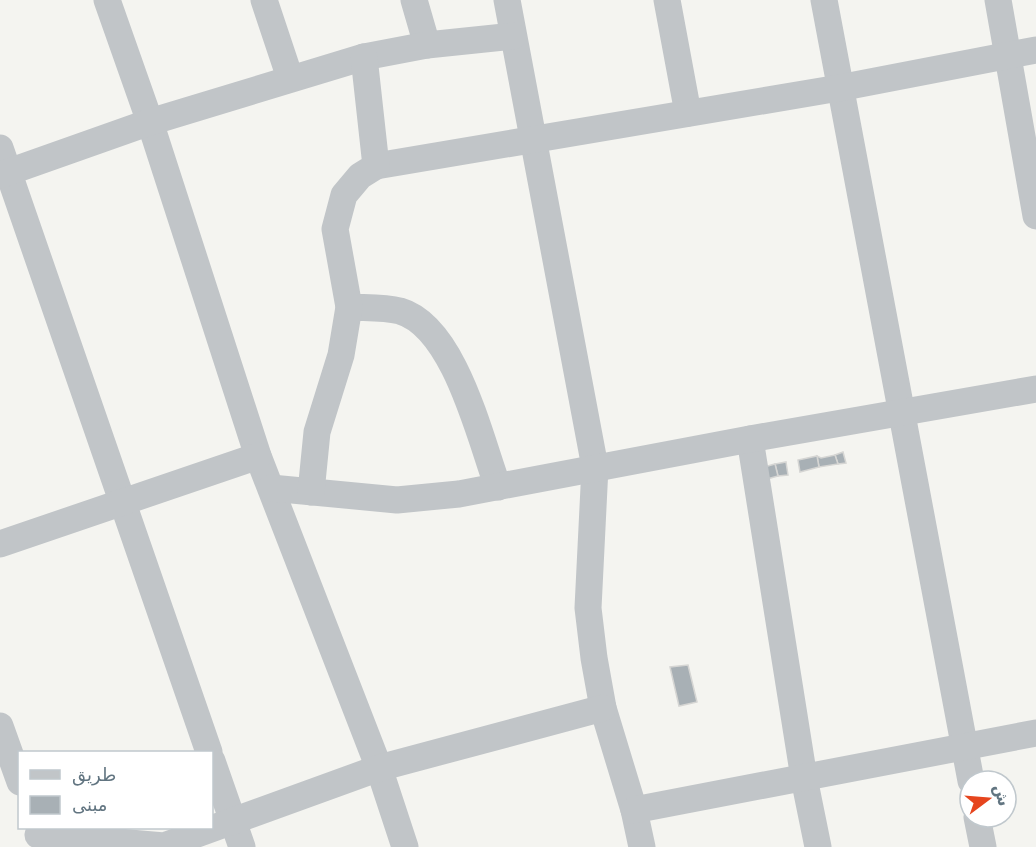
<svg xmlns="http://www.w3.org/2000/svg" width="1036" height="847" font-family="'DejaVu Sans','Noto Naskh Arabic',sans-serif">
  <rect width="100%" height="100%" fill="#f4f4f0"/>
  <g fill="#a8b0b5" stroke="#d5d5d3" stroke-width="1.5">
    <path d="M 843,452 L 846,463 L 838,464 L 835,455 Z"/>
    <path d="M 835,455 L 838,464 L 819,467 L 817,456 L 821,458 Z"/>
    <path d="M 817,456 L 819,467 L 800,472 L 798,460 Z"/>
    <path d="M 786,462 L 788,475 L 778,476 L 775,464 Z"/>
    <path d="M 775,464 L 778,476 L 767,479 L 764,467 Z"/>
    <path d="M 688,665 L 697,702 L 679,706 L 670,667 Z"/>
  </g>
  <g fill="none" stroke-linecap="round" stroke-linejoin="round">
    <g stroke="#c1c5c8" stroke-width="27">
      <path d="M 107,0 L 150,122 L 258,456 L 379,768 L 405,847"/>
      <path d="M 264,0 L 290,78"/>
      <path d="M 414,0 L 427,45"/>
      <path d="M 507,0 L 595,467 L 588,608 L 594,658 L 603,708 L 634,810 L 642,847"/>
      <path d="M 667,0 L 688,113"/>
      <path d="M 824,0 L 971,781"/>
      <path d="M 998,0 L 1036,216"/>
      <path d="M 0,148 L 209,752"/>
      <path d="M 376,166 L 839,88 L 1036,50"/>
      <path d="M 0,175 L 150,122 L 364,57 L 427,45 L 513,36"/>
      <path d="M 349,307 C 365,308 384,307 400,311 C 455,327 480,439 498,487"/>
      <path d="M 750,439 L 804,778 L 818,847"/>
      <path d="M 271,488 L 397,500 L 459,494 L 750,439 L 1036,389"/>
      <path d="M 311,492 L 317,432 L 341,355 L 349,307 L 335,229 L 344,195 L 360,176 L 376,166 L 364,57"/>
      <path d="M 0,544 L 258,456"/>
      <path d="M 0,726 L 20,782"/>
      <path d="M 212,761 L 242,847"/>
      <path d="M 634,810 L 1036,733"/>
      <path d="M 977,817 L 983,847"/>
      <path d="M 38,835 L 164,846 L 379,768 L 603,708"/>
    </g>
  </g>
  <rect x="18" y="751" width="195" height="78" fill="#ffffff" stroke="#c0c8cd" stroke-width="1.5"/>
  <rect x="30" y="770" width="30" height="9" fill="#c1c5c8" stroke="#c0c8cd" stroke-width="1.5"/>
  <text x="72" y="781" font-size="18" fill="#627581">طريق</text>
  <rect x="30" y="796" width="30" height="18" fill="#a8b0b5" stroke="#c0c8cd" stroke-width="1.5"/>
  <text x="72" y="811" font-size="18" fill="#627581">مبنى</text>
  <g transform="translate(988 799) rotate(74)"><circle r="28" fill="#ffffff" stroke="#c0c8cd" stroke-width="1.5"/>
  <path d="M0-4.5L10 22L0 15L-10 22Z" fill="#e6451e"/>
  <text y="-9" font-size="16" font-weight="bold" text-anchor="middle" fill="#627581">ش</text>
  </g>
</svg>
